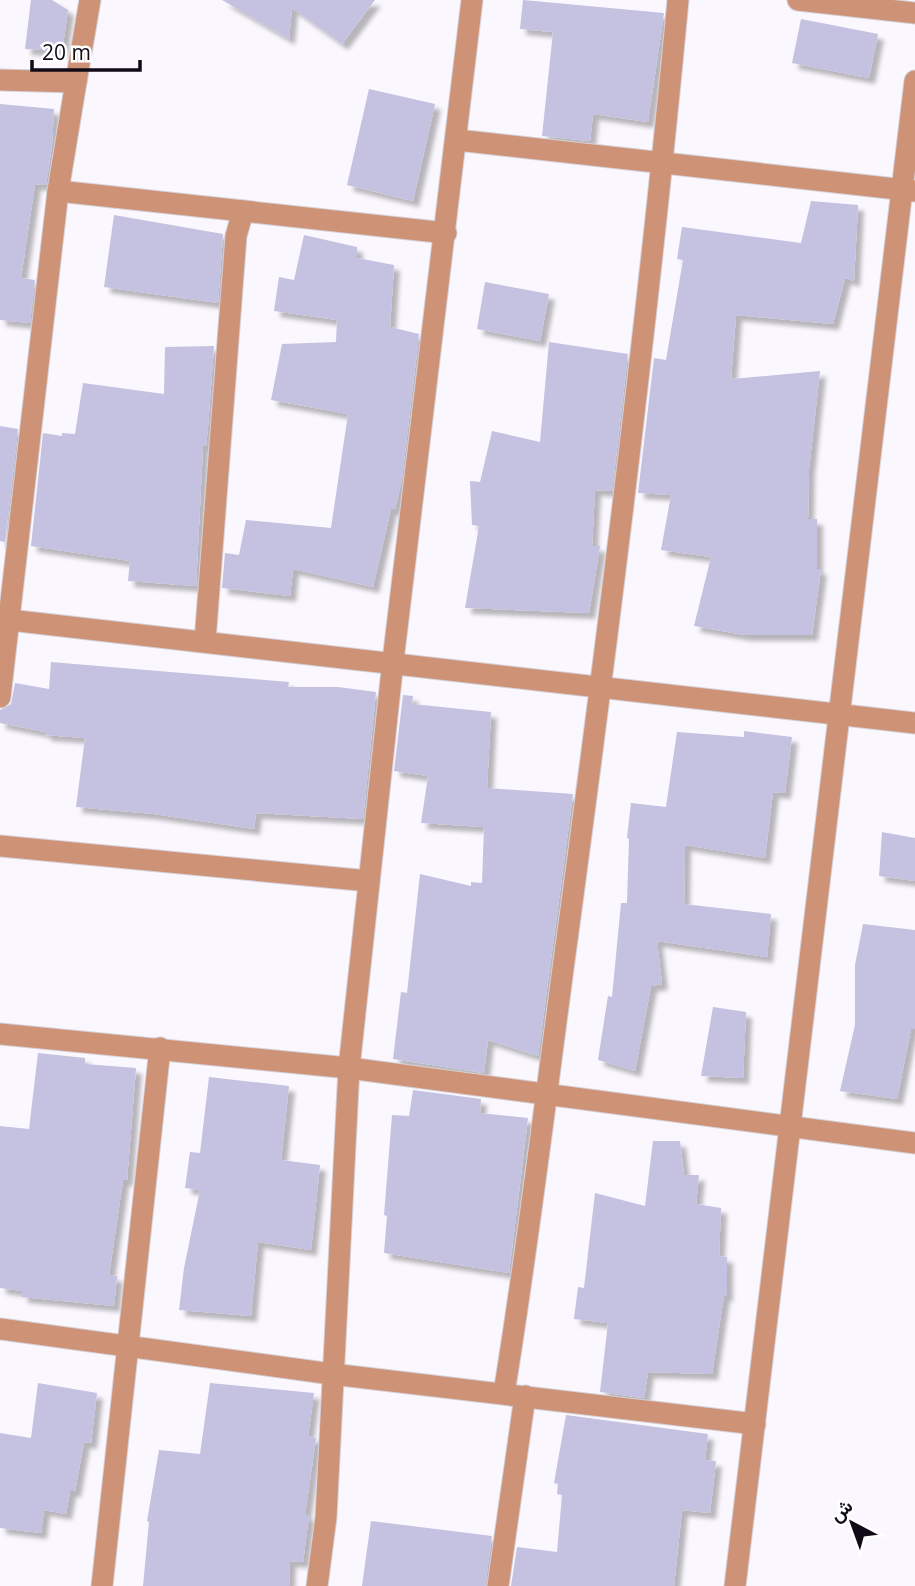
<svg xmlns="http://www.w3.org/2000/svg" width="915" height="1586" font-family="'Open Sans',Vazirmatn,sans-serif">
  <defs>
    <filter id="shadow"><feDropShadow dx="6" dy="6" stdDeviation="2" flood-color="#0004"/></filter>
  </defs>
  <rect width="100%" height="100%" fill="#faf7fe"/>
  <g fill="#c4c1e1" filter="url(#shadow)">
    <path d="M 31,0 L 52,0 L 68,10 L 62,51 L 25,49 Z"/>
    <path d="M 222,0 L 375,0 L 342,44 L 292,8 L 289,39 Z"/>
    <path d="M 523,0 L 664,13 L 648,122 L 593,114 L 590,141 L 542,136 L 553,32 L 520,29 Z"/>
    <path d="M 801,19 L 878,34 L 869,78 L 792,63 Z"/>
    <path d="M 369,89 L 435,104 L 413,201 L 347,185 Z"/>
    <path d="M 0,104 L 54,109 L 52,145 L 46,185 L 35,184 L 21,278 L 35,280 L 30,323 L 0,320 Z"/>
    <path d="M 811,201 L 858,205 L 854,281 L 845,278 L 833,324 L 736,315 L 731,379 L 820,371 L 809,469 L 808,519 L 817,519 L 817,569 L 821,569 L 812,635 L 745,635 L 694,626 L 711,557 L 661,550 L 671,495 L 638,493 L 654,358 L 666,360 L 683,260 L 677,259 L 682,227 L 801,243 Z"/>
    <path d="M 114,215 L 223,234 L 218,303 L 104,287 Z"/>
    <path d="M 304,235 L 357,247 L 357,258 L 394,265 L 390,327 L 419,334 L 402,478 L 395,509 L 391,509 L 373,587 L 293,569 L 290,596 L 222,588 L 225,553 L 239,555 L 246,520 L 331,528 L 348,414 L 271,400 L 282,344 L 336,342 L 337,320 L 274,311 L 279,277 L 294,280 Z"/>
    <path d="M 485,282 L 549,294 L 540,341 L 477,329 Z"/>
    <path d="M 549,342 L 628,354 L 612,491 L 595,490 L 592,546 L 600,546 L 589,613 L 465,608 L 479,526 L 472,525 L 470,481 L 480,482 L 492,431 L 540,442 Z"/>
    <path d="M 214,346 L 208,426 L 206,446 L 203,446 L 196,586 L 128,581 L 130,561 L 31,546 L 43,433 L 62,436 L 62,433 L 75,434 L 83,383 L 164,394 L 165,347 Z"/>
    <path d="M 0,426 L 18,429 L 5,542 L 0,541 Z"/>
    <path d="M 51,662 L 289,682 L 288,687 L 338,687 L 376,692 L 363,819 L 256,813 L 254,829 L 154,814 L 76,807 L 85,738 L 45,735 L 45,732 L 0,723 L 0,710 L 11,704 L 15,683 L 49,689 Z"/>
    <path d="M 403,695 L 413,696 L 412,704 L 491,712 L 487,788 L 573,794 L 538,1056 L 488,1040 L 484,1073 L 393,1059 L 401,992 L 407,993 L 420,874 L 471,886 L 471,882 L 482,883 L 484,827 L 421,823 L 428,776 L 394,771 Z"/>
    <path d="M 744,731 L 792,737 L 785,793 L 773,792 L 765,858 L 685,845 L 684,904 L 771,914 L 767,957 L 657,941 L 662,984 L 651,986 L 635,1071 L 598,1060 L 608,996 L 612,997 L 621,903 L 627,903 L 629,839 L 627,838 L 631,803 L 666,807 L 677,732 L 744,737 Z"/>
    <path d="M 882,832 L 915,838 L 915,881 L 879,876 Z"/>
    <path d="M 863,924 L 915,930 L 915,1029 L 911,1029 L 897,1099 L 840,1091 L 855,1025 L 855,965 Z"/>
    <path d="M 713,1007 L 746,1012 L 743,1078 L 701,1076 Z"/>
    <path d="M 38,1053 L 85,1058 L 85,1064 L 136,1068 L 127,1180 L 123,1180 L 109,1275 L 117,1276 L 114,1306 L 22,1297 L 22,1291 L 0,1288 L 0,1126 L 29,1129 Z"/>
    <path d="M 209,1077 L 289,1086 L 281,1160 L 320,1165 L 311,1250 L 258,1242 L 251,1316 L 179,1310 L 184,1268 L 200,1190 L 185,1188 L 190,1152 L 200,1153 Z"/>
    <path d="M 413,1090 L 481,1099 L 480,1113 L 528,1118 L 509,1273 L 384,1253 L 387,1216 L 384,1215 L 392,1115 L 409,1116 Z"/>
    <path d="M 653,1141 L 680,1141 L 684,1175 L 699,1175 L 696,1204 L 721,1208 L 719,1256 L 727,1257 L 727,1296 L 724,1295 L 712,1374 L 648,1372 L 644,1398 L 600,1392 L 608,1323 L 574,1319 L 578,1287 L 584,1288 L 595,1193 L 645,1206 Z"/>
    <path d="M 38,1383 L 97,1393 L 91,1443 L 84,1442 L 75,1491 L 70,1491 L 66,1514 L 44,1510 L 41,1533 L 0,1528 L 0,1433 L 31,1438 Z"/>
    <path d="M 210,1383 L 314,1393 L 308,1436 L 316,1438 L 305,1515 L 309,1515 L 303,1562 L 290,1561 L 289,1586 L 143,1586 L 149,1522 L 147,1521 L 159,1450 L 200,1454 Z"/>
    <path d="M 566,1415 L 708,1434 L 705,1460 L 716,1461 L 710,1513 L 682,1510 L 674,1586 L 511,1586 L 517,1547 L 557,1552 L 562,1495 L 557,1494 L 558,1484 L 554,1483 Z"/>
    <path d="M 371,1521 L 492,1536 L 485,1586 L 362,1586 Z"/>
  </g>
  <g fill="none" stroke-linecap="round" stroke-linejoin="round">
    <g stroke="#d5d1d9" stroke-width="23">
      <g id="minor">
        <path d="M 798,0 L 915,13"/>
        <path d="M 0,80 L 76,82 L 90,0"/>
        <path d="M 457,140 L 915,191"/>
        <path d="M 58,191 L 446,233"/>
        <path d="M 0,619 L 915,723"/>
        <path d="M 205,641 L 236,236 L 243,211"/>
        <path d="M 0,697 L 58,191 L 76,82"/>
        <path d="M 0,846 L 369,881"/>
        <path d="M 0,1034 L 349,1068 L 915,1143"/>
        <path d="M 0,1329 L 332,1374 L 755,1424"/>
        <path d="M 504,1393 C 529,1240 547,1086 568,932 C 610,622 649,311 678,0"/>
        <path d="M 102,1586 L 160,1048"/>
        <path d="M 317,1586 L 326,1517 L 349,1068 L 393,661 L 472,0"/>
        <path d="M 498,1586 L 525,1396"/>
        <path d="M 735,1586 L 915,81"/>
      </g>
    </g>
    <use href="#minor" stroke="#ce9276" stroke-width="21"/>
  </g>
  <g transform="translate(852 1523) rotate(319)" stroke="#ffffff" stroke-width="5" paint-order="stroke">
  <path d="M0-5L12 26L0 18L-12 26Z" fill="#100b16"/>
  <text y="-10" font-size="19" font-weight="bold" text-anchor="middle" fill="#100b16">ش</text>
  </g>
  <path d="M32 60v10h108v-10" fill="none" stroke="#100b16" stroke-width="3.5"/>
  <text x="42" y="60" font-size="21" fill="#100b16" stroke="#ffffff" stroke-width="5" paint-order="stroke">20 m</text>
</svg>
